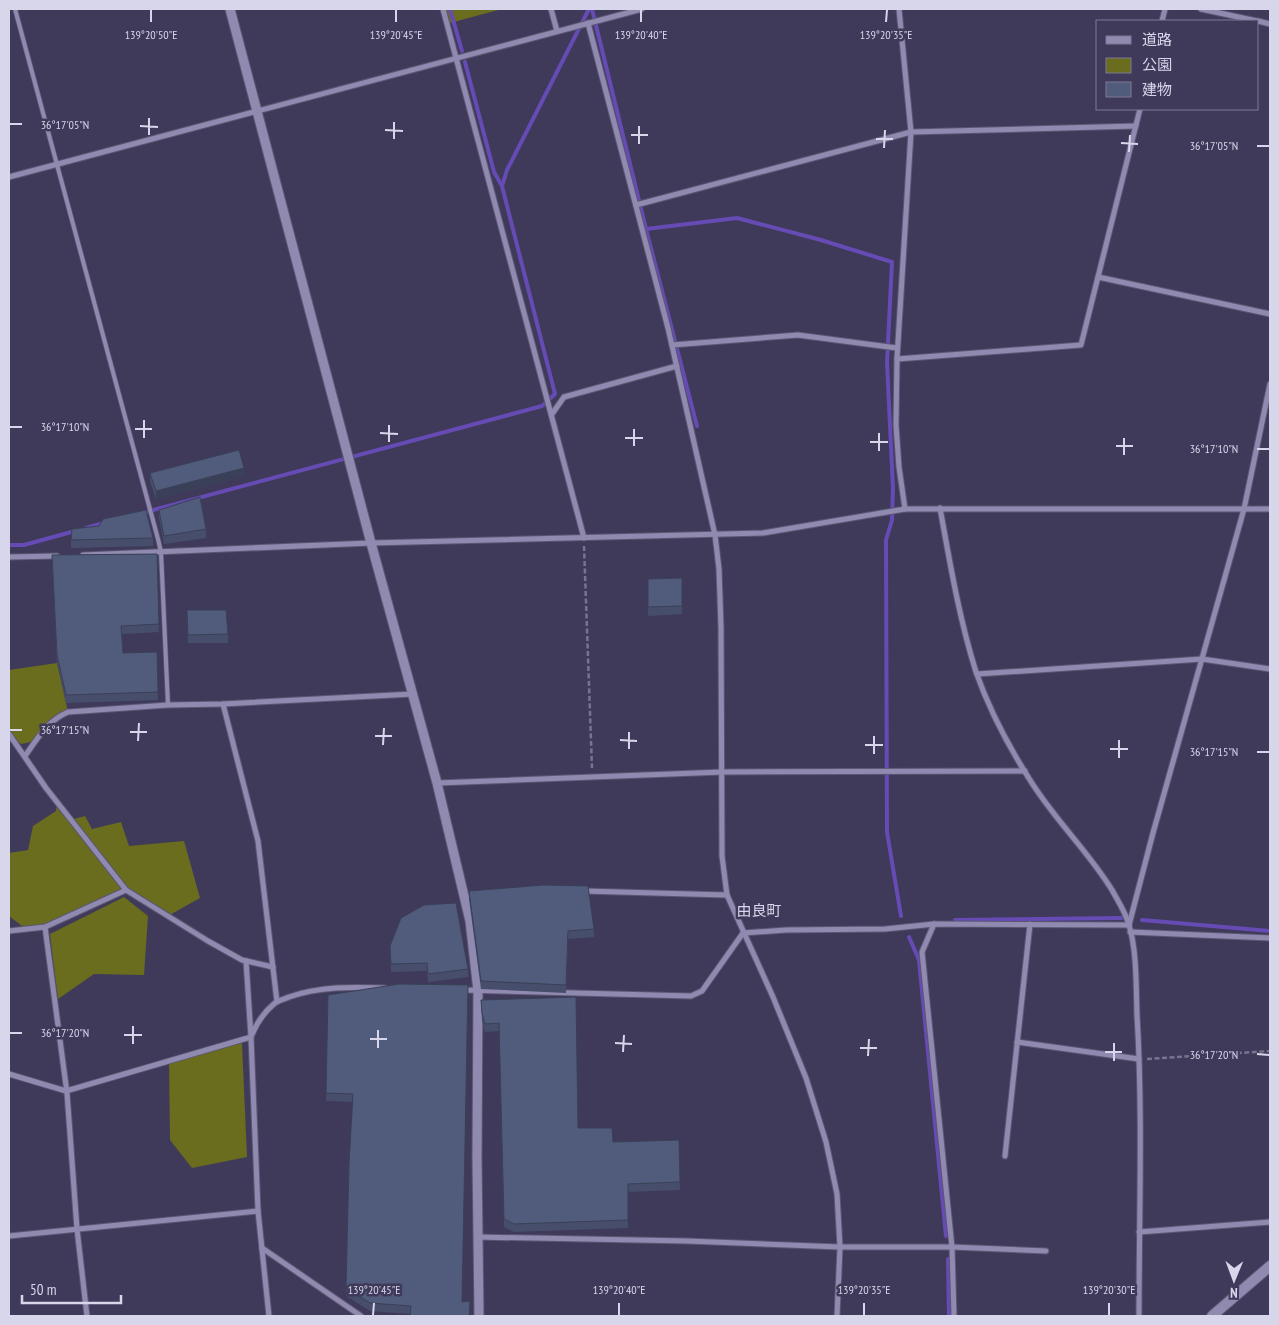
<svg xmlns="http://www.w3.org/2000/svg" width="1279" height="1325" font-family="'PT Sans Narrow','Noto Sans JP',sans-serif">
  <rect width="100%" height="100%" fill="#3f3a5a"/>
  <g fill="#6a6c1e">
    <path d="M 446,9 L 502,9 L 450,23 Z"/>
    <path d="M 57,663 L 68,712 L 56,718 L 36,741 L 21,744 L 9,734 L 9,670 Z"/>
    <path d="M 57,802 L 74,819 L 85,816 L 92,829 L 121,822 L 129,846 L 184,841 L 200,898 L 168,916 L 126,890 L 45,927 L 26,929 L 9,916 L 9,853 L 28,850 L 33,826 L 56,811 Z"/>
    <path d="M 124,897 L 148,916 L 144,975 L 94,974 L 58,999 L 50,934 Z"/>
    <path d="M 242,1043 L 247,1157 L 192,1168 L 170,1140 L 169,1061 Z"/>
  </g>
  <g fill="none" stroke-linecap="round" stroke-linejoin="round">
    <g stroke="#664bb4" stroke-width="4">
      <path d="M 450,9 L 462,51"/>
      <path d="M 592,9 L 646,229 L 737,218 L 821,240 L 892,262 L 887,363 L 893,488 L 892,520 L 886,540 L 887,832 L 901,916"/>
      <path d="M 465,62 L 494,172 L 502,186"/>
      <path d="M 646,229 L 697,426"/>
      <path d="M 142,513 L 542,406 L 555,394 L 502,186 L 507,170 L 589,9"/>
      <path d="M 86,528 L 104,523"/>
      <path d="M 9,545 L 24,545 L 75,531"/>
      <path d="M 955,920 L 1122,918"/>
      <path d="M 1142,920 L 1270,931"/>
      <path d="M 909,937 L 919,960 L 946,1236"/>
      <path d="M 948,1259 L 949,1316"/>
    </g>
    <g stroke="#5b5772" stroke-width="5.5">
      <path id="service" d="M 15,9 L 158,539 L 161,552 L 168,705"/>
    </g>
    <g stroke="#5b5772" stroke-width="7">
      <g id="minor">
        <path d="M 443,9 L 584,538"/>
        <path d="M 551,9 L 557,31"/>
        <path d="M 899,9 L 911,132 L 897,359 L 896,425 L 899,467 L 905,509"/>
        <path d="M 1201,9 L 1257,21"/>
        <path d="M 1162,21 L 1165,9"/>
        <path d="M 1258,21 L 1270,24"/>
        <path d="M 588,23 L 668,328 L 715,535 L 719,569 L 721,627 L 722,856 L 727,895 L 773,997 L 806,1078 L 826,1142 L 837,1194 L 840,1247 L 837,1316"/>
        <path d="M 9,177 L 642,9"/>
        <path d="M 636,205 L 911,132 L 1136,126"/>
        <path d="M 1098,277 L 1270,314"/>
        <path d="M 672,345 L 798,335 L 897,348"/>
        <path d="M 897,359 L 1081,345 L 1140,109"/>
        <path d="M 552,414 L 564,397 L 677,366"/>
        <path d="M 940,508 C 950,563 959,618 976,672 C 989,709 1009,747 1030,780 C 1054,819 1088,851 1112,890 C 1118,901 1126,913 1129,925 C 1137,951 1136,987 1137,1015 C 1143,1115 1139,1216 1139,1316"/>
        <path d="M 83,555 L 371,543 L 763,533 L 905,509 L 1270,509"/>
        <path d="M 9,557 L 57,556"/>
        <path d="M 977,674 L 1202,659 L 1270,669"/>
        <path d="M 223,704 L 258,841 L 277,1002"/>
        <path d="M 9,734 L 46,788 L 126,890 L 208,941 L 242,960 L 273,967"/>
        <path d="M 25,756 C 38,738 47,721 68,712 L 168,705 L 223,704 L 413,694"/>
        <path d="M 437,783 L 722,772 L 1025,771"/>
        <path d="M 583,891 L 727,895"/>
        <path d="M 934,924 L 922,952 L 952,1247 L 954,1316"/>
        <path d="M 1129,925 L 1153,833 L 1244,509 L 1270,384"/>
        <path d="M 45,927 L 67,1093 L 77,1229 L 87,1316"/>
        <path d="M 9,931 L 45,927 L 126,890"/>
        <path d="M 1130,932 L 1270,938"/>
        <path d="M 743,933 L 786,930 L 885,929 L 934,924 L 1129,925"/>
        <path d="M 463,990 L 691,996 L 702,991 L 743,933"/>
        <path d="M 1017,1042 L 1139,1059"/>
        <path d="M 9,1074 L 66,1091 L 251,1037 L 246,961"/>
        <path d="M 1005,1156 L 1030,924"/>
        <path d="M 1139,1232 L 1270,1222"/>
        <path d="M 9,1236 L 258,1211"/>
        <path d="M 477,1237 L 687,1241 L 840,1247 L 952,1247 L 1046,1251"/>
        <path d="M 262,1248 L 361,1316"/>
        <path d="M 269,1316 L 258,1211 L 251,1037 C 256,1024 264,1012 275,1003 C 279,1000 285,999 289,997 C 320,986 352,987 385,988"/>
      </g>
    </g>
    <g stroke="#5b5772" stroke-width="11">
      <path id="tertiary" d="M 230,9 L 371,543 L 437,783 L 470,921 L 478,991 L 477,1158 L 479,1316"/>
    </g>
    <g stroke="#5b5772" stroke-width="12">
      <path id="secondary" d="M 1212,1316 L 1270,1266"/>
    </g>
    <g stroke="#787490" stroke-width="2.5" stroke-dasharray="5 2.5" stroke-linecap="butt">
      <path d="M 584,546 L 592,768"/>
      <path d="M 1147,1059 L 1270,1051"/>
    </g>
    <use href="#service" stroke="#908ab0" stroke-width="4"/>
    <use href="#minor" stroke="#908ab0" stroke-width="5"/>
    <use href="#tertiary" stroke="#908ab0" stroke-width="9"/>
    <use href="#secondary" stroke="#908ab0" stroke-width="10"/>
  </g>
  <g fill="#464e6b">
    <path d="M 150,473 L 244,476 L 156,499 L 150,481 Z"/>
    <path d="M 159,510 L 206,529 L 206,538 L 164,544 L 159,518 Z"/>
    <path d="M 153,538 L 153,546 L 71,548 L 71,540 Z"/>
    <path d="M 157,554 L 159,632 L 122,634 L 123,653 L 157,652 L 158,700 L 66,703 L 57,663 L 52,555 Z"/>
    <path d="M 682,578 L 682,614 L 648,616 L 648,579 Z"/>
    <path d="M 187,610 L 228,634 L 228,643 L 188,643 Z"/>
    <path d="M 469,891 L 594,929 L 594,937 L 568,939 L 566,993 L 481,989 L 469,899 Z"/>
    <path d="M 390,946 L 468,969 L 468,977 L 428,982 L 427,971 L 391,972 Z"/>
    <path d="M 468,985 L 410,1314 L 370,1311 L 346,1296 L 349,1164 L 353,1102 L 326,1101 L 328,995 Z"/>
    <path d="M 481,1000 L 578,1128 L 613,1142 L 679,1140 L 680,1190 L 628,1192 L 628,1228 L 514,1232 L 504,1227 L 499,1031 L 485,1032 L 482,1021 Z"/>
  </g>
  <path fill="#394057" d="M 244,468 L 244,476 L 156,499 L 156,491 Z"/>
  <g fill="#515b7c" stroke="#394057">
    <path d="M 239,450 L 244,468 L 156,491 L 150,473 Z"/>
    <path d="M 200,497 L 206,529 L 164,536 L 159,510 Z"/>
    <path d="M 146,510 L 153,538 L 71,540 L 72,529 L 99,526 L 103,519 Z"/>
    <path d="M 157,554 L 159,624 L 121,626 L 123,653 L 157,652 L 158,692 L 66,695 L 57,655 L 52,555 Z"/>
    <path d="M 682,578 L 682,606 L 648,607 L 648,579 Z"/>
    <path d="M 187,610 L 226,610 L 228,634 L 188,635 Z"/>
    <path d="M 544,885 L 588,886 L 594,929 L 568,931 L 566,985 L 481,981 L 469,891 Z"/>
    <path d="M 456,903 L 468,969 L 428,974 L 427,963 L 391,964 L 390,946 L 401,918 L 424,905 Z"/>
    <path d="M 399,984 L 468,985 L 462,1302 L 470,1301 L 469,1316 L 410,1316 L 411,1306 L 370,1303 L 346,1288 L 349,1164 L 353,1094 L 326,1093 L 328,995 Z"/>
    <path d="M 576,997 L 578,1128 L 612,1128 L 613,1142 L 679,1140 L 680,1182 L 628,1184 L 628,1220 L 514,1224 L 504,1219 L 499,1023 L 485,1024 L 482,1013 L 481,1000 Z"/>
  </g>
  <path fill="none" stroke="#d8d6ea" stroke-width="2" d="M 151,22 L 151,10M 396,22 L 396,10M 641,22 L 641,10M 886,22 L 887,10M 10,124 L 22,124M 140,126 L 158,127M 385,130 L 403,131M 149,135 L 149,118M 631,135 L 648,135M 394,139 L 394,122M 876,139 L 893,139M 1121,143 L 1138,144M 639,144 L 639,126M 1257,146 L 1269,146M 884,148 L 885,130M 1129,152 L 1130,135M 10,427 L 22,427M 135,429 L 152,429M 380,433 L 398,434M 144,438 L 144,420M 625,438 L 643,438M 389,442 L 389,425M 870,442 L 888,442M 634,446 L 634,429M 1116,446 L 1133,446M 1257,449 L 1269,449M 879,451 L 879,433M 1124,455 L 1124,438M 10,730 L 22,730M 130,732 L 147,732M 375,736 L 392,736M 620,740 L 637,741M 138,741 L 139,723M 383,745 L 384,728M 865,745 L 883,745M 629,749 L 629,732M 1110,749 L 1128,749M 1257,752 L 1269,752M 874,754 L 874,736M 1119,758 L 1119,740M 10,1033 L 22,1033M 124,1035 L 142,1035M 370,1039 L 387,1039M 615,1043 L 632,1044M 133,1044 L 133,1026M 378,1048 L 378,1030M 860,1048 L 877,1048M 623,1052 L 624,1035M 1105,1052 L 1122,1052M 1257,1054 L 1269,1055M 868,1056 L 869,1039M 1114,1061 L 1114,1043M 373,1315 L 374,1303M 619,1315 L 619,1303M 864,1315 L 864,1303M 1109,1315 L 1109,1303"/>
  <g text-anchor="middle" stroke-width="5" stroke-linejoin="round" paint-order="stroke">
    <g font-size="15" fill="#d8d6ea" stroke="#3f3a5a">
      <text x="759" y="916">由良町</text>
    </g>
  </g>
  <g font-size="12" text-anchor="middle" fill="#d8d6ea" stroke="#3f3a5a" stroke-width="5" stroke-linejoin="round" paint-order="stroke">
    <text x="151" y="39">139°20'50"E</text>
    <text x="396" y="39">139°20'45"E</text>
    <text x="641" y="39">139°20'40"E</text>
    <text x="886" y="39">139°20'35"E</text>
    <text x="65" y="129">36°17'05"N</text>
    <text x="1214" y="150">36°17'05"N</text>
    <text x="65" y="431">36°17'10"N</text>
    <text x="1214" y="453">36°17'10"N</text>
    <text x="65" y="734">36°17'15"N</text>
    <text x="1214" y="756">36°17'15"N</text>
    <text x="65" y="1037">36°17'20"N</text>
    <text x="1214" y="1059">36°17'20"N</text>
    <text x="374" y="1294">139°20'45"E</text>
    <text x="619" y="1294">139°20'40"E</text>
    <text x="864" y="1294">139°20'35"E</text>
    <text x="1109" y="1294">139°20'30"E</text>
  </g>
  <rect width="1279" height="1325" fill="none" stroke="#d8d6ea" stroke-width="20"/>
  <rect x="1096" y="20" width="162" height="90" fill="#3f3a5a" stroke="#7c7894"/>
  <rect x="1106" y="36" width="25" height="8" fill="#908ab0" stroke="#7c7894"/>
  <text x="1142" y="45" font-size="15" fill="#d8d6ea">道路</text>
  <rect x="1106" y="58" width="25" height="15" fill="#6a6c1e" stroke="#7c7894"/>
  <text x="1142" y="70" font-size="15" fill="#d8d6ea">公園</text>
  <rect x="1106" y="82" width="25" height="15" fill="#515b7c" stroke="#7c7894"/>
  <text x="1142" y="95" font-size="15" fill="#d8d6ea">建物</text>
  <g transform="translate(1234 1280) rotate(181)" stroke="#3f3a5a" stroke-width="4" paint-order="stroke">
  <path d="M0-4L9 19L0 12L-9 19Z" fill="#d8d6ea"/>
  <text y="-8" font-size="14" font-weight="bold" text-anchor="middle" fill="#d8d6ea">N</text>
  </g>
  <path d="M22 1295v8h99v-8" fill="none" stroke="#d8d6ea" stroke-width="2.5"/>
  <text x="30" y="1295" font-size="15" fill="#d8d6ea" stroke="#3f3a5a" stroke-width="4" paint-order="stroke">50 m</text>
</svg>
